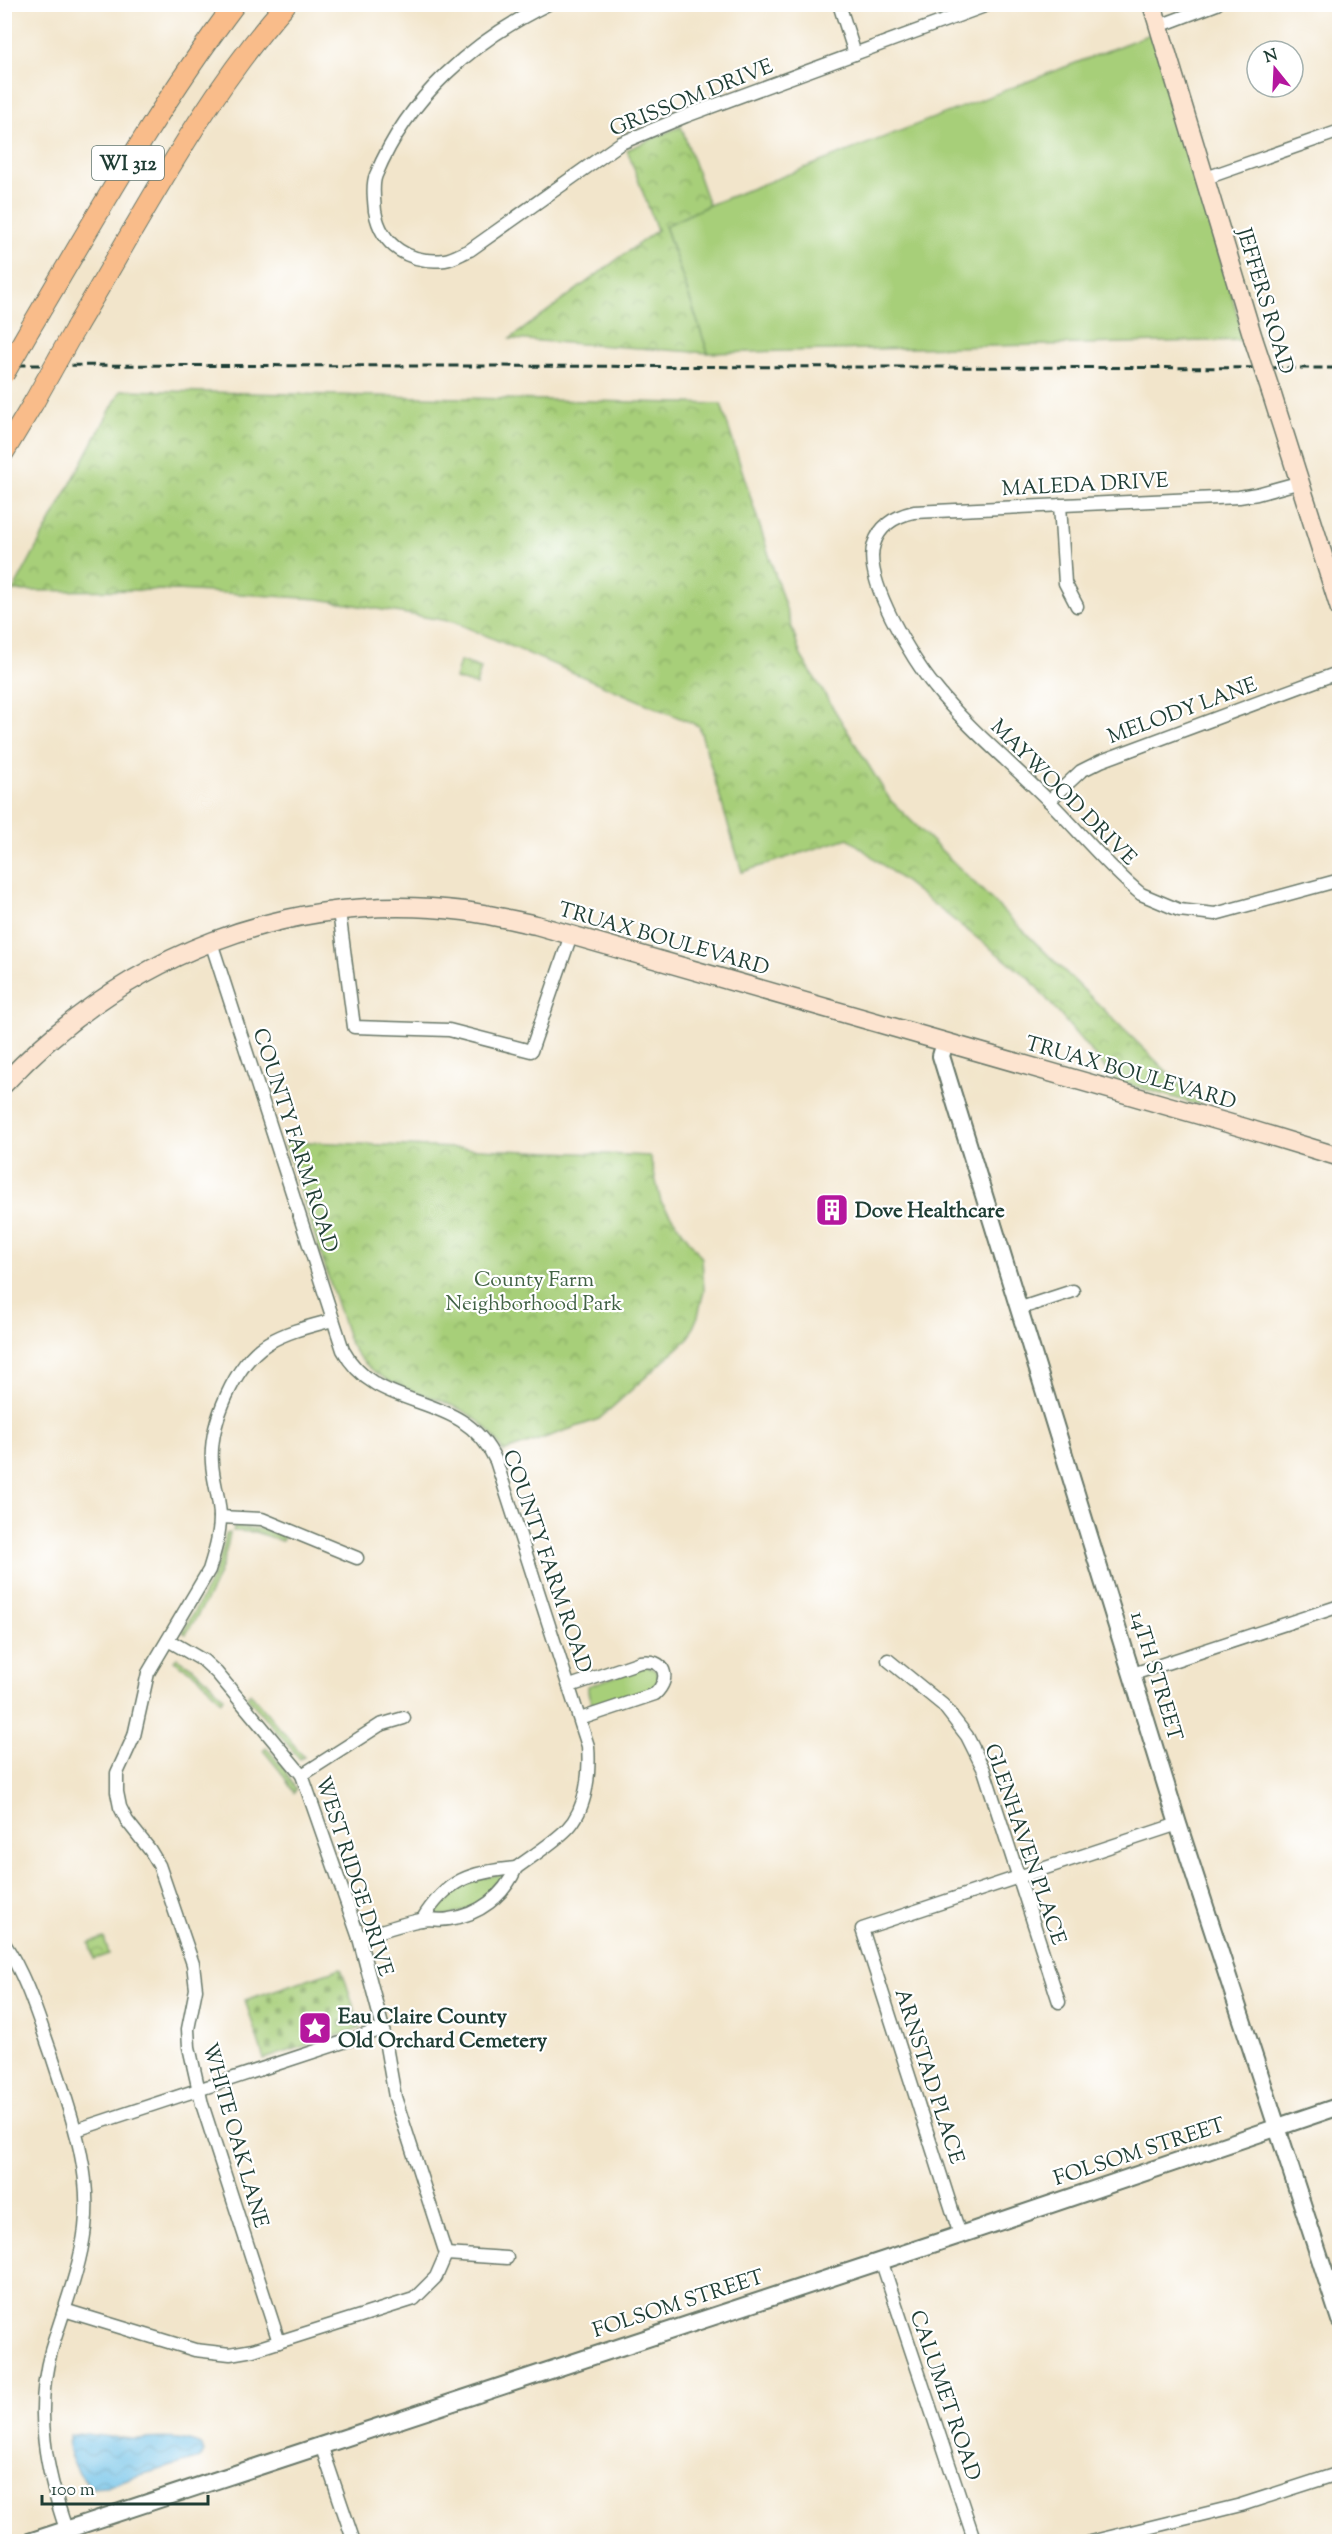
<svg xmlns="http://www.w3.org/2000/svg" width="1344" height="2546" font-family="'Sorts Mill Goudy',serif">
  <defs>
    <pattern id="cemetery-stones" width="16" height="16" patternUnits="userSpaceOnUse" patternTransform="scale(1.5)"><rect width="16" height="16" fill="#a7cf79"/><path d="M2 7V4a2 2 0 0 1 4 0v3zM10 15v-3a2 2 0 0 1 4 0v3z" fill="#87a964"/></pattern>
    <pattern id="park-crowns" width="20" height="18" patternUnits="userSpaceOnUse" patternTransform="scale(1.5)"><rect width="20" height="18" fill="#a7cf79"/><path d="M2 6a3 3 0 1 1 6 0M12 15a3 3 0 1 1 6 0" fill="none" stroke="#87a964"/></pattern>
    <pattern id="water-waves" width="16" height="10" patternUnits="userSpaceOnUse" patternTransform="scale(1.5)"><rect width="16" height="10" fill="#6abfe6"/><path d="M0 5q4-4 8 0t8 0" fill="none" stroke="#579cbb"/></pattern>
  </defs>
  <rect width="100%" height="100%" fill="#fff"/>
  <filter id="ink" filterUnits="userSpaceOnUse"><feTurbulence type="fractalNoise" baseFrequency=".0167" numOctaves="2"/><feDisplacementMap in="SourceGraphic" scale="12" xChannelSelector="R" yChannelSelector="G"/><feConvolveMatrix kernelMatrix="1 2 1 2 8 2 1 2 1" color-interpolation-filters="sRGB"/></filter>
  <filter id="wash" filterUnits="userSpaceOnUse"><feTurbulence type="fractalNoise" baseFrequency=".008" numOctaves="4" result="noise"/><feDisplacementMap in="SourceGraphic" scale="24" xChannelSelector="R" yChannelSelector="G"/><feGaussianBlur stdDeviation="1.35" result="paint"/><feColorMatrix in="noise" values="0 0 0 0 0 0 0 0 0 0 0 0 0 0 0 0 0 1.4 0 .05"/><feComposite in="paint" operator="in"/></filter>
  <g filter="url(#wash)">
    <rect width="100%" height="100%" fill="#f2e5cb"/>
    <g fill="#a7cf79" stroke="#638656" stroke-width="1.5">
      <path d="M 1153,33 L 1245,340 L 708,353 L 665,225 L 709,205 Z"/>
      <path d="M 234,1527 L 262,1529 L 284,1537 L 282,1541 L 255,1532 L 233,1531 Z"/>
      <path d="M 230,1533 C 223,1574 208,1599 186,1634 L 183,1632 C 200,1599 220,1572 226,1534 Z"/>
      <path d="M 177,1658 C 196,1668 209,1680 223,1697 L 221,1701 L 198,1676 L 174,1661 Z"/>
      <path d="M 645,1666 C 653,1668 658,1670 659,1680 L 653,1689 L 596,1708 C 590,1701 587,1695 588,1686 Z"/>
      <path d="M 250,1693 L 304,1757 L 300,1759 L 247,1697 Z"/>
      <path d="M 266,1747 L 284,1769 L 296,1789 L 294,1793 L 281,1772 L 263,1750 Z"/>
      <path d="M 502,1874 L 505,1878 C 487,1898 461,1922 432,1914 C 450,1887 472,1879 502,1874 Z"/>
    </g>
    <path fill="url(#cemetery-stones)" stroke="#638656" stroke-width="1.5" d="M 341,1968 L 361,2028 L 264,2059 L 245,2000 Z"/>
    <g fill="url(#park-crowns)" stroke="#638656" stroke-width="1.5">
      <path d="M 681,126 L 709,205 L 665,226 L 708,353 L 510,339 L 657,230 L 627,150 Z"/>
      <path d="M 121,390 L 721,404 L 801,656 L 890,800 L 1202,1106 L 1115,1080 L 1030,979 L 848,838 L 742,872 L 699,726 L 454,622 L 319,599 L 177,590 L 13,591 Z"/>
      <path d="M 460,661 L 481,668 L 476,685 L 455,679 Z"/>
      <path d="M 284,1141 L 650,1156 L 661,1202 L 702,1258 L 704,1290 L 698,1316 L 688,1339 L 599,1419 L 503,1452 C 469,1383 385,1407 350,1344 Z"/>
      <path d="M 104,1938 L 109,1954 L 94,1959 L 89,1943 Z"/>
    </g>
    <path fill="url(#water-waves)" stroke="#447e8d" stroke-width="1.5" d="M 78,2433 C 96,2435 115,2438 133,2439 C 156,2439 182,2435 202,2446 L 204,2453 L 200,2458 L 130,2478 L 106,2487 L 92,2488 C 80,2477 63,2452 70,2435 Z"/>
  </g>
  <g filter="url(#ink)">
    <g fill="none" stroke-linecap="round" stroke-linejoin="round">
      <g stroke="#697869" stroke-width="15">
        <g id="minor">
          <path d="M 548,4 C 474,40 408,97 376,175 C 372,184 374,200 375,211 C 381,246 410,264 445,260 C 453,259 462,253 470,250 L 621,143 L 686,116 L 990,4"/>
          <path d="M 839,4 L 855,54"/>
          <path d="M 1159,26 L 1217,4"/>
          <path d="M 1206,178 L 1340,131"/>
          <path d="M 1301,482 L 1257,494 L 1239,497 L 914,512 C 896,516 880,525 874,544 C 862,578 913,661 935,687 C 968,729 1011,763 1048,800 C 1079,831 1107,866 1141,894 L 1179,910 L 1215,914 L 1340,880"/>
          <path d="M 1060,505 L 1065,583 L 1077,606"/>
          <path d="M 1049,801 L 1081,771 L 1101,761 L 1340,672"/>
          <path d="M 339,911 L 354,1027 L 449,1030 L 531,1051 L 571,935"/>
          <path d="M 211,942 L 343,1350 C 378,1416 462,1387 496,1461 L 588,1746 C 590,1772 587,1809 567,1829 C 552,1844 532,1856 516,1868 C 504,1896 479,1915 449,1919 C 440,1921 430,1918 421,1920 C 400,1924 379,1932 359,1938"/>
          <path d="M 1018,1309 L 1073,1291"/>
          <path d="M 220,1517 L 262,1519 L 357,1558"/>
          <path d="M 888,1660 L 943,1705 L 967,1736 L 984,1770 L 1059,2002"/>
          <path d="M 1133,1674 L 1340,1606"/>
          <path d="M 570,1686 L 640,1662 C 665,1658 672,1678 655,1694 L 580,1719"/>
          <path d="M 302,1775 L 380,1725 L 404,1718"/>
          <path d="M 422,1920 C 447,1879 470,1872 516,1868"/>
          <path d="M 4,1943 C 27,1978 38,2017 52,2056 C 70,2112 92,2168 85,2228 C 80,2270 63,2311 51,2351 C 34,2412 46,2471 66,2529"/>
          <path d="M 76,2130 L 383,2029"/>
          <path d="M 960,2235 L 862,1929 L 1178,1824"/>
          <path d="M 446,2254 L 507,2258"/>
          <path d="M 881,2260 L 975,2542"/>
          <path d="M 64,2310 L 195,2350 L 230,2354 L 253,2350 L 414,2299 L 436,2277 L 446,2254 L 395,2097 L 383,2029 L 359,1938 L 302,1775 L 217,1673 L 204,1661 L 168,1640"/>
          <path d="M 279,2342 L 202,2104 L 189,2047 L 188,2029 L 196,1989 L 193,1964 L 159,1865 L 150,1850 L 127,1821 L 120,1807 L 117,1792 L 117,1773 L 134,1736 L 148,1673 L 209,1570 C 214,1554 220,1535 220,1517 C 220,1499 213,1481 212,1463 C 209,1424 235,1363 268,1343 C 288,1331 311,1326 333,1320"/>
          <path d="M 321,2445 L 354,2542"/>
          <path d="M 1090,2542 L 1241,2505 L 1340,2473"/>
        </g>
      </g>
      <g stroke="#697869" stroke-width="20">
        <g id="tertiary">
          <path d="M 945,1043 L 941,1056 L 1178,1824 L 1340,2320"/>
          <path d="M 29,2542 L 960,2235 L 1340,2106"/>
        </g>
      </g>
      <g stroke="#697869" stroke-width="21">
        <g id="secondary">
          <path d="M 1152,4 L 1253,338"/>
          <path d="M 1272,395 L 1340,609"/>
          <path d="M 4,1084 C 124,955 288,890 464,911 C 488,914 512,920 536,925 L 1245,1128 L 1340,1157"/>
        </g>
      </g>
      <g stroke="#697869" stroke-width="22">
        <g id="primary">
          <path d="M 31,327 C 96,217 158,106 235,4"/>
          <path d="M 76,327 C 141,219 202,99 286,4"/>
          <path d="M 4,452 L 34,402"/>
        </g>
      </g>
      <use href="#minor" stroke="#fff" stroke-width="12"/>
      <use href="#tertiary" stroke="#fff" stroke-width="16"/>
      <use href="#secondary" stroke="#fde4d0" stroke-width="18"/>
      <use href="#primary" stroke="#f9bc8a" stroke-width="20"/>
      <path stroke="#1f3d34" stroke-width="3" stroke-dasharray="9 4.5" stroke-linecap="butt" d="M 4,365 L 1340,368"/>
      <g stroke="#697869" stroke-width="21" stroke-linecap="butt">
        <path id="secondary-bridge" d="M 1253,338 L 1272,395"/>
      </g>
      <g stroke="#697869" stroke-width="22" stroke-linecap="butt">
        <g id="primary-bridge">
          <path d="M 4,374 L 31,327"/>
          <path d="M 34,402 L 76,327"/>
        </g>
      </g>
      <use href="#secondary-bridge" stroke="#fde4d0" stroke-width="18"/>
      <use href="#primary-bridge" stroke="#f9bc8a" stroke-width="20"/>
    </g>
  </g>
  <defs>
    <g id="building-square" transform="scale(1.725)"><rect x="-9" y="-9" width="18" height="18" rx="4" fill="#b5179e" stroke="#fff"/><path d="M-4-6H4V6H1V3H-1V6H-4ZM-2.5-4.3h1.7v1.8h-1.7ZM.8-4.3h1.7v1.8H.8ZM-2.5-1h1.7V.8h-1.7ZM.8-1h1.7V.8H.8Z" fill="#fff"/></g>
    <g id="sight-square" transform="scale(1.725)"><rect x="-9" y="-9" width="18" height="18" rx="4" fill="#b5179e" stroke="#fff"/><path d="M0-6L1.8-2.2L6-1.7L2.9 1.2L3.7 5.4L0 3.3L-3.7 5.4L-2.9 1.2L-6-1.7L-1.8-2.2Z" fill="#fff"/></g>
  </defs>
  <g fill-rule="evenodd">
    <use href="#building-square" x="832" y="1210"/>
    <use href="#sight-square" x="315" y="2028"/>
  </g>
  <g text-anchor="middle" stroke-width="4.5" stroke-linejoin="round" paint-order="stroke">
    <rect fill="#fff" stroke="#627771" stroke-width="1.5" x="92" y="146" width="72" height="34" rx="4.5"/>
    <g font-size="20" font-weight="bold" fill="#1f3d34">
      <text x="128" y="170">WI 312</text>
    </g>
    <g font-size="21" fill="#1f3d34" stroke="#fff">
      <text transform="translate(691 97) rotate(-22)" y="7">GRISSOM DRIVE</text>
      <text transform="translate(1266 301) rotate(73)" y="7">JEFFERS ROAD</text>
      <text transform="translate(1085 484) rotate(-3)" y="7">MALEDA DRIVE</text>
      <text transform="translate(1182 710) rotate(-20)" y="7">MELODY LANE</text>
      <text transform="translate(1064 792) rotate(45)" y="7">MAYWOOD DRIVE</text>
      <text transform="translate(664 938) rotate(16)" y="7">TRUAX BOULEVARD</text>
      <text transform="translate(1131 1072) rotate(16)" y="7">TRUAX BOULEVARD</text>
      <text transform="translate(296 1140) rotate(72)" y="7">COUNTY FARM ROAD</text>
      <text transform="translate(548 1561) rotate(71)" y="7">COUNTY FARM ROAD</text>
      <text transform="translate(1157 1676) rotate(73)" y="7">14TH STREET</text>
      <text transform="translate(1026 1844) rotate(71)" y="7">GLENHAVEN PLACE</text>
      <text transform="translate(355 1876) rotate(72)" y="7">WEST RIDGE DRIVE</text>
      <text transform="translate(930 2076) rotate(72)" y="7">ARNSTAD PLACE</text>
      <text transform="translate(236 2135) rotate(74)" y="7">WHITE OAK LANE</text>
      <text transform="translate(1139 2151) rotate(-18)" y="7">FOLSOM STREET</text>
      <text transform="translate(678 2303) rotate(-18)" y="7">FOLSOM STREET</text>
      <text transform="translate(946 2395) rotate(71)" y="7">CALUMET ROAD</text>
    </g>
    <g font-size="21" font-weight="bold" fill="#1f3d34" stroke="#fff" text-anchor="start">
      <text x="855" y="1217">Dove Healthcare</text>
      <text x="338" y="2023">Eau Claire County<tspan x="338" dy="24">Old Orchard Cemetery</tspan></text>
    </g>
    <g font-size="21" fill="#416245" stroke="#fff">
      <text x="534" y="1286">County Farm<tspan x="534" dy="24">Neighborhood Park</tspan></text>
    </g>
  </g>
  <rect width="1344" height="2546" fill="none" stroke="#fff" stroke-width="24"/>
  <g transform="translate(1275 69) rotate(342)"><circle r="28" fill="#ffffff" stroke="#a5b1ae" stroke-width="1.5"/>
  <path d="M0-4.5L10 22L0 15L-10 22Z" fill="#b5179e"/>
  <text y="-9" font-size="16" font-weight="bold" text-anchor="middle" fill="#1f3d34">N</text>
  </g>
  <path d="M42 2495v9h166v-9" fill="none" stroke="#1f3d34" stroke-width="3"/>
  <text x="51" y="2495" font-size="18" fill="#1f3d34" stroke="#ffffff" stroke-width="4.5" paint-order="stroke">100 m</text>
</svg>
